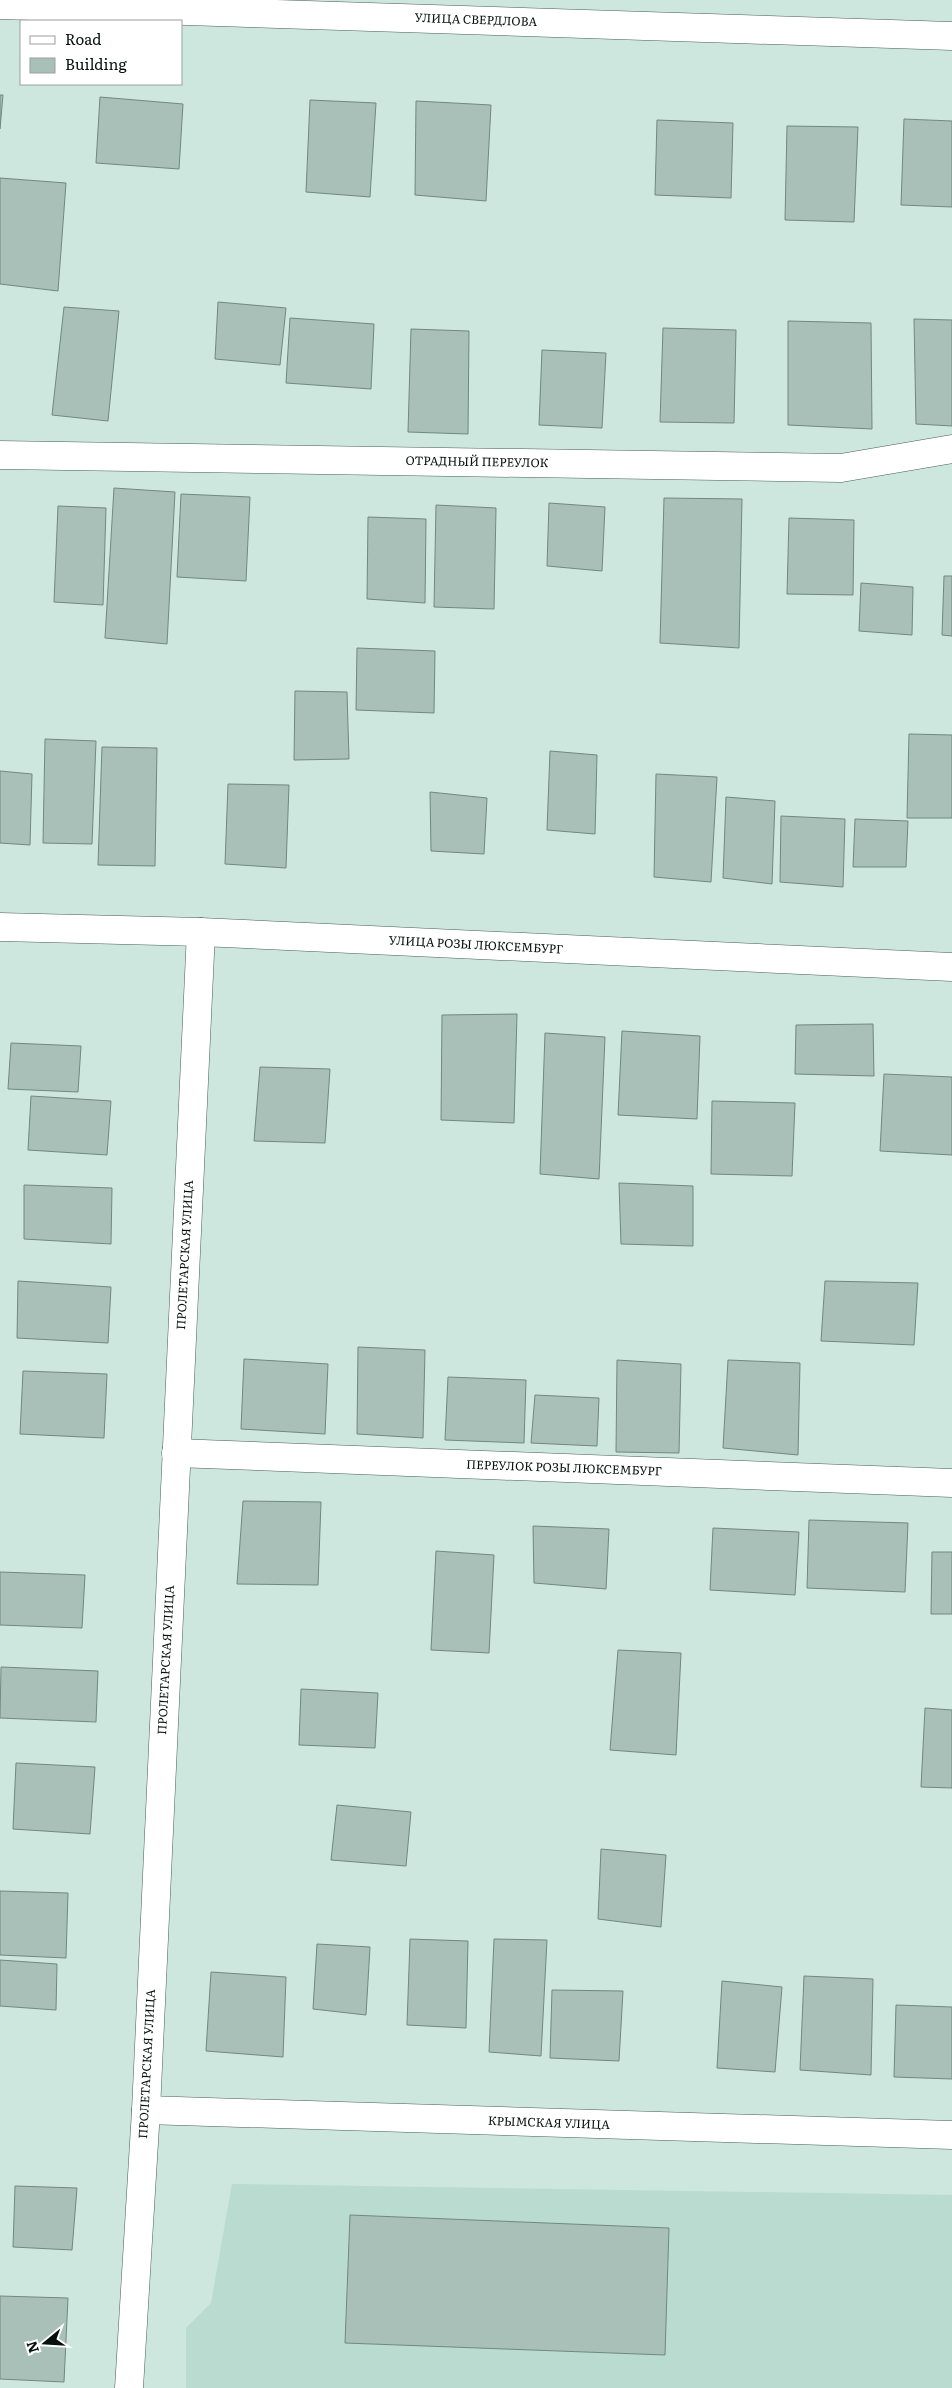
<svg xmlns="http://www.w3.org/2000/svg" width="952" height="2388" font-family="Literata,serif">
  <rect width="100%" height="100%" fill="#cde6de"/>
  <path fill="#b9dbd0" d="M 232,2184 L 952,2195 L 952,2388 L 186,2388 L 186,2328 L 211,2303 Z"/>
  <g fill="#a8c0b8" stroke="#718881">
    <path d="M 0,95 L 3,95 L 0,129 Z"/>
    <path d="M 100,97 L 183,104 L 179,169 L 96,163 Z"/>
    <path d="M 310,100 L 376,103 L 370,197 L 306,192 Z"/>
    <path d="M 416,101 L 491,105 L 486,201 L 415,195 Z"/>
    <path d="M 904,119 L 952,121 L 952,207 L 901,205 Z"/>
    <path d="M 657,120 L 733,123 L 731,198 L 655,195 Z"/>
    <path d="M 787,126 L 858,127 L 854,222 L 785,220 Z"/>
    <path d="M 0,178 L 66,183 L 58,291 L 0,284 Z"/>
    <path d="M 218,302 L 286,308 L 280,365 L 215,359 Z"/>
    <path d="M 64,307 L 119,311 L 108,421 L 52,415 Z"/>
    <path d="M 290,318 L 374,324 L 371,389 L 286,383 Z"/>
    <path d="M 914,319 L 952,320 L 952,426 L 916,424 Z"/>
    <path d="M 788,321 L 871,323 L 872,429 L 788,425 Z"/>
    <path d="M 663,328 L 736,330 L 734,423 L 660,422 Z"/>
    <path d="M 411,329 L 469,331 L 468,434 L 408,432 Z"/>
    <path d="M 542,350 L 606,353 L 602,428 L 539,425 Z"/>
    <path d="M 114,488 L 175,492 L 167,644 L 105,638 Z"/>
    <path d="M 181,494 L 250,497 L 246,581 L 177,577 Z"/>
    <path d="M 664,498 L 742,499 L 739,648 L 660,643 Z"/>
    <path d="M 549,503 L 605,507 L 602,571 L 547,566 Z"/>
    <path d="M 436,505 L 496,508 L 494,609 L 434,607 Z"/>
    <path d="M 58,506 L 106,508 L 103,605 L 54,602 Z"/>
    <path d="M 368,517 L 426,519 L 425,603 L 367,599 Z"/>
    <path d="M 789,518 L 854,520 L 853,595 L 787,594 Z"/>
    <path d="M 944,576 L 952,576 L 952,636 L 942,635 Z"/>
    <path d="M 861,583 L 913,587 L 912,635 L 859,631 Z"/>
    <path d="M 357,648 L 435,651 L 434,713 L 356,710 Z"/>
    <path d="M 295,691 L 347,692 L 349,759 L 294,760 Z"/>
    <path d="M 909,734 L 952,735 L 952,818 L 907,818 Z"/>
    <path d="M 45,739 L 96,741 L 92,844 L 43,843 Z"/>
    <path d="M 102,747 L 157,748 L 155,866 L 98,865 Z"/>
    <path d="M 550,751 L 597,755 L 595,834 L 547,830 Z"/>
    <path d="M 0,771 L 32,774 L 30,845 L 0,843 Z"/>
    <path d="M 656,774 L 717,777 L 711,882 L 654,877 Z"/>
    <path d="M 228,784 L 289,785 L 286,868 L 225,864 Z"/>
    <path d="M 430,792 L 487,798 L 484,854 L 431,851 Z"/>
    <path d="M 726,797 L 775,801 L 772,884 L 723,878 Z"/>
    <path d="M 781,816 L 845,819 L 843,887 L 780,882 Z"/>
    <path d="M 855,819 L 908,821 L 906,867 L 853,867 Z"/>
    <path d="M 517,1014 L 514,1123 L 441,1120 L 442,1015 Z"/>
    <path d="M 873,1024 L 874,1076 L 795,1074 L 796,1025 Z"/>
    <path d="M 622,1031 L 700,1036 L 697,1119 L 618,1115 Z"/>
    <path d="M 545,1033 L 605,1037 L 599,1179 L 540,1174 Z"/>
    <path d="M 11,1043 L 81,1046 L 78,1092 L 8,1089 Z"/>
    <path d="M 260,1067 L 330,1069 L 325,1143 L 254,1141 Z"/>
    <path d="M 884,1074 L 952,1077 L 952,1155 L 880,1151 Z"/>
    <path d="M 31,1096 L 111,1101 L 107,1155 L 28,1150 Z"/>
    <path d="M 712,1101 L 795,1103 L 792,1176 L 711,1174 Z"/>
    <path d="M 619,1183 L 693,1186 L 693,1246 L 621,1244 Z"/>
    <path d="M 24,1185 L 112,1188 L 111,1244 L 24,1239 Z"/>
    <path d="M 18,1281 L 111,1287 L 108,1343 L 17,1338 Z"/>
    <path d="M 825,1281 L 918,1283 L 914,1345 L 821,1341 Z"/>
    <path d="M 358,1347 L 425,1350 L 423,1438 L 357,1434 Z"/>
    <path d="M 244,1359 L 328,1364 L 325,1434 L 241,1429 Z"/>
    <path d="M 617,1360 L 681,1364 L 679,1453 L 616,1452 Z"/>
    <path d="M 728,1360 L 800,1363 L 798,1455 L 723,1448 Z"/>
    <path d="M 23,1371 L 107,1374 L 104,1438 L 20,1434 Z"/>
    <path d="M 448,1377 L 526,1380 L 524,1443 L 445,1440 Z"/>
    <path d="M 535,1395 L 599,1398 L 597,1446 L 531,1443 Z"/>
    <path d="M 243,1501 L 321,1502 L 318,1585 L 237,1584 Z"/>
    <path d="M 809,1520 L 908,1523 L 905,1592 L 807,1588 Z"/>
    <path d="M 533,1526 L 609,1529 L 606,1589 L 534,1583 Z"/>
    <path d="M 713,1528 L 799,1532 L 795,1595 L 710,1590 Z"/>
    <path d="M 436,1551 L 494,1555 L 489,1653 L 431,1650 Z"/>
    <path d="M 932,1552 L 952,1552 L 952,1614 L 931,1614 Z"/>
    <path d="M 0,1572 L 85,1575 L 82,1628 L 0,1625 Z"/>
    <path d="M 618,1650 L 681,1653 L 676,1755 L 610,1750 Z"/>
    <path d="M 1,1667 L 98,1671 L 96,1722 L 0,1718 Z"/>
    <path d="M 301,1689 L 378,1693 L 375,1748 L 299,1745 Z"/>
    <path d="M 925,1708 L 952,1710 L 952,1788 L 921,1787 Z"/>
    <path d="M 16,1763 L 95,1767 L 90,1834 L 13,1829 Z"/>
    <path d="M 337,1805 L 411,1812 L 406,1866 L 331,1860 Z"/>
    <path d="M 601,1849 L 666,1855 L 661,1927 L 598,1919 Z"/>
    <path d="M 0,1891 L 68,1893 L 66,1958 L 0,1955 Z"/>
    <path d="M 410,1939 L 468,1941 L 466,2028 L 407,2025 Z"/>
    <path d="M 494,1939 L 547,1940 L 541,2056 L 489,2052 Z"/>
    <path d="M 317,1944 L 370,1947 L 366,2015 L 313,2009 Z"/>
    <path d="M 0,1960 L 57,1964 L 56,2010 L 0,2006 Z"/>
    <path d="M 211,1972 L 286,1977 L 283,2057 L 206,2051 Z"/>
    <path d="M 804,1976 L 873,1979 L 871,2075 L 800,2070 Z"/>
    <path d="M 722,1981 L 782,1987 L 775,2072 L 717,2068 Z"/>
    <path d="M 552,1990 L 623,1991 L 619,2061 L 550,2058 Z"/>
    <path d="M 896,2005 L 952,2007 L 952,2079 L 894,2077 Z"/>
    <path d="M 15,2186 L 77,2188 L 72,2250 L 13,2247 Z"/>
    <path d="M 350,2215 L 669,2228 L 665,2355 L 345,2343 Z"/>
    <path d="M 0,2296 L 68,2298 L 64,2382 L 0,2379 Z"/>
  </g>
  <g fill="none" stroke-linecap="round" stroke-linejoin="round">
    <g stroke="#495f58" stroke-width="29">
      <g id="street">
        <path d="M 0,5 L 952,36"/>
        <path d="M 0,455 L 841,468 L 952,449"/>
        <path d="M 176,1453 L 952,1483"/>
        <path d="M 129,2388 L 146,2110"/>
      </g>
    </g>
    <g stroke="#495f58" stroke-width="29">
      <g id="secondary">
        <path d="M 0,927 L 201,932 L 952,967"/>
        <path d="M 201,932 L 146,2110 L 952,2135"/>
      </g>
    </g>
    <use href="#street" stroke="#fff" stroke-width="28"/>
    <use href="#secondary" stroke="#fff" stroke-width="28"/>
  </g>
  <g text-anchor="middle" stroke-width="4.5" stroke-linejoin="round" paint-order="stroke">
    <g font-size="12" fill="#07100d" stroke="#fff">
      <text transform="translate(476 20) rotate(2)" y="4">УЛИЦА СВЕРДЛОВА</text>
      <text transform="translate(477 462) rotate(1)" y="4">ОТРАДНЫЙ ПЕРЕУЛОК</text>
      <text transform="translate(476 945) rotate(3)" y="4">УЛИЦА РОЗЫ ЛЮКСЕМБУРГ</text>
      <text transform="translate(185 1255) rotate(-87)" y="4">ПРОЛЕТАРСКАЯ УЛИЦА</text>
      <text transform="translate(564 1468) rotate(2)" y="4">ПЕРЕУЛОК РОЗЫ ЛЮКСЕМБУРГ</text>
      <text transform="translate(166 1660) rotate(-87)" y="4">ПРОЛЕТАРСКАЯ УЛИЦА</text>
      <text transform="translate(147 2064) rotate(-87)" y="4">ПРОЛЕТАРСКАЯ УЛИЦА</text>
      <text transform="translate(549 2123) rotate(2)" y="4">КРЫМСКАЯ УЛИЦА</text>
    </g>
  </g>
  <rect x="20" y="20" width="162" height="65" fill="#ffffff" stroke="#9c9f9e"/>
  <rect x="30" y="36" width="25" height="8" fill="#ffffff" stroke="#9c9f9e"/>
  <text x="65" y="45" font-size="15" fill="#07100d">Road</text>
  <rect x="30" y="58" width="25" height="15" fill="#a8c0b8" stroke="#9c9f9e"/>
  <text x="65" y="70" font-size="15" fill="#07100d">Building</text>
  <g transform="translate(45 2343) rotate(252)" stroke="#ffffff" stroke-width="4" paint-order="stroke">
  <path d="M0-4L9 19L0 12L-9 19Z" fill="#07100d"/>
  <text y="-8" font-size="14" font-weight="bold" text-anchor="middle" fill="#07100d">N</text>
  </g>
</svg>
